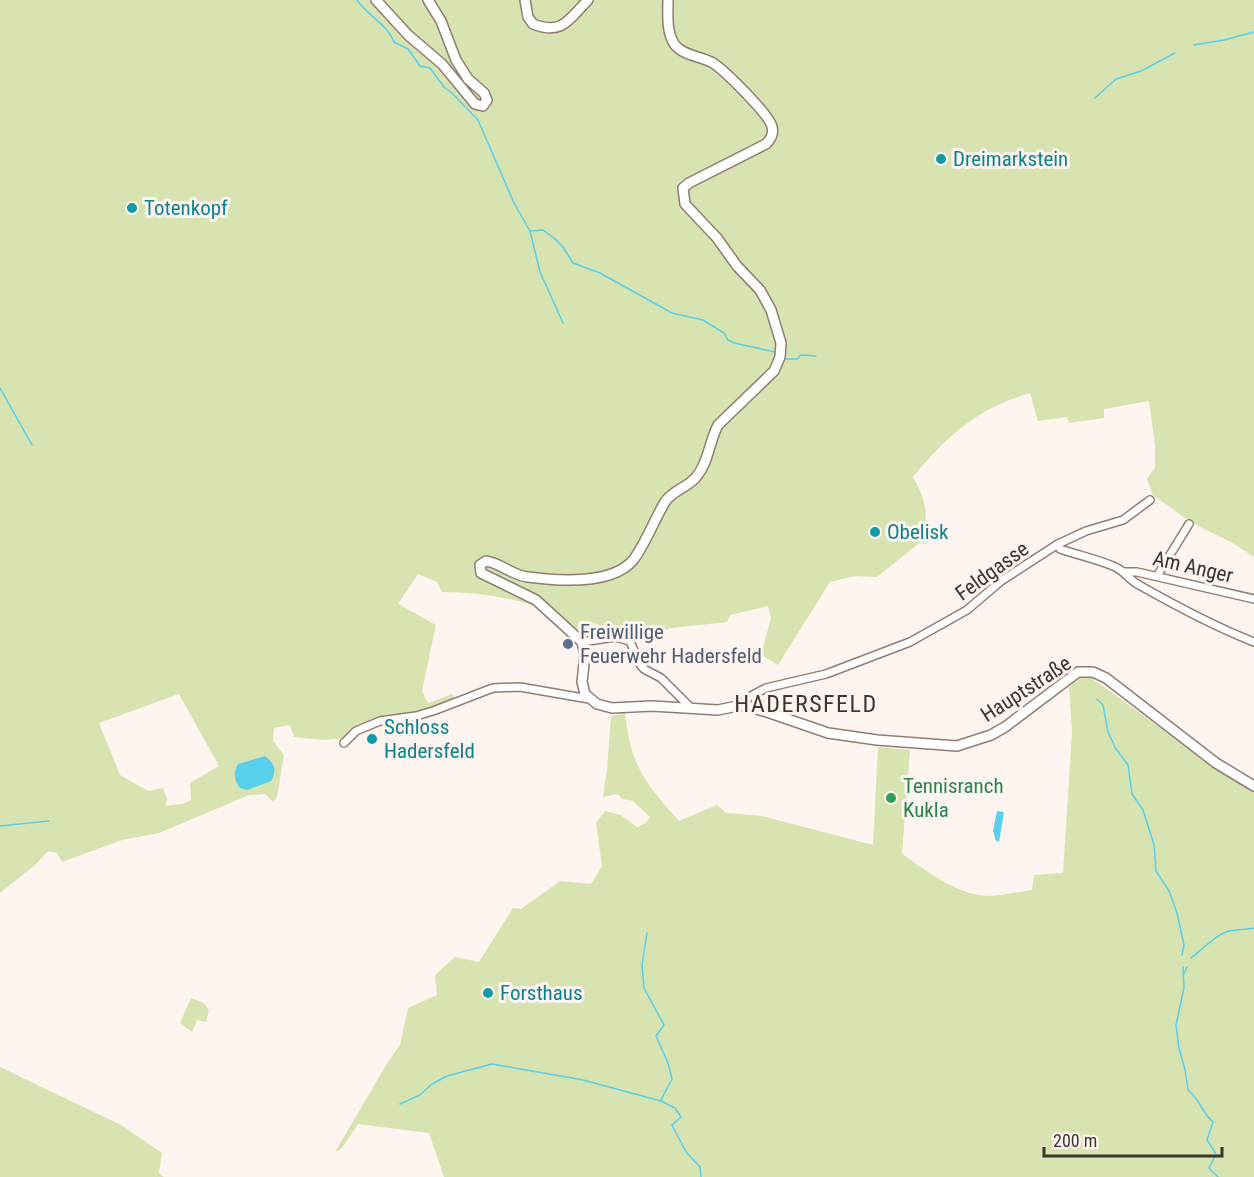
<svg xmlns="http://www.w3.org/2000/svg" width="1254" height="1177" font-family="'Roboto Condensed',sans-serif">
  <rect width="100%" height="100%" fill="#fef4f0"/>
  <g fill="#d7e4b1" fill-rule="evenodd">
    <path d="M 0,0 L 1254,0 L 1254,557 L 1231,542 L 1192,523 L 1153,495 L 1147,479 L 1155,467 L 1155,445 L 1149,401 L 1104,409 L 1104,418 L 1069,423 L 1067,417 L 1038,421 L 1030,393 C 978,408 947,436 913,477 C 927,503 928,511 923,540 L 877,577 L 855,576 L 830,582 L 778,665 L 761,655 L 771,618 L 768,606 L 730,615 L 727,622 L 671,628 L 638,641 L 622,635 L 621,631 L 624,629 L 619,627 L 600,625 L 600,632 L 598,632 L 598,624 L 579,622 L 577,631 L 552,607 L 550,611 C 515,598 479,592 442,592 L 437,582 L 418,574 L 398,604 L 436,625 L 422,691 L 428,703 L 452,694 L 455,699 L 417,713 L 357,727 L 344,738 L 323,740 L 294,737 L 290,725 L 274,728 L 273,741 L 284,755 L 277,797 L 273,802 L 265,794 L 249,795 L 159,833 L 122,840 L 62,862 L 57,853 L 48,851 L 35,865 L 0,893 ZM 179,694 L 219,766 L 190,783 L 191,800 L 182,804 L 165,806 L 167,799 L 163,788 L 148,791 L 120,775 L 99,723 Z"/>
    <path d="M 1086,674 L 1212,765 L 1254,788 L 1254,1177 L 444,1177 L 429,1133 L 358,1124 L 342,1148 L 335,1152 L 388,1062 L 400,1045 L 408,1008 L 437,995 L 435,975 L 455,957 L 479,962 L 513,908 L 521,909 L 560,881 L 591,884 L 602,866 L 596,823 L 605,811 L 621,815 L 637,827 L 646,823 L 650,817 L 633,801 L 622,799 L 618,794 L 603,797 L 607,769 L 611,716 L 625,713 C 631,766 644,782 679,821 L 717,805 L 726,813 L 762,816 L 873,845 L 878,747 L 910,750 L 902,854 C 926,870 955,894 986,896 C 1001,896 1017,892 1032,890 L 1034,875 L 1063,873 L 1072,732 L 1069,687 Z"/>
    <path d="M 191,998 L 204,1003 L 209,1010 L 206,1022 L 197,1020 L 192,1032 L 180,1023 Z"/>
    <path d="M 0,1067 L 121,1125 L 162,1153 L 159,1173 L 164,1177 L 0,1177 Z"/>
  </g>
  <g fill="#58cfeb">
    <path d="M 265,756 C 275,763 277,771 271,781 L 247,790 L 240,788 C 234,780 233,773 238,764 Z"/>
    <path d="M 997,811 L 1004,812 L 999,842 L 996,841 L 993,831 Z"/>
  </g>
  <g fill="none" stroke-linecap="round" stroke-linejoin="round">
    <g stroke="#58cfeb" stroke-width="1.5">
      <path d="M 357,0 C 368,16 387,24 394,42 L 408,49 L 420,66 L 430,68 L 444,87 L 452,93 L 478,120 L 514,203 L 530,231 L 540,272 L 563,323"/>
      <path d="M 1194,45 L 1224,40 L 1254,32"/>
      <path d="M 1095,98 L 1116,79 L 1141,71 L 1175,53"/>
      <path d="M 531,231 L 543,230 L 554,238 L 563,247 L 573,263 L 600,273 L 672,313 L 703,320 L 724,333 L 728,340 L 734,343 L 775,352"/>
      <path d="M 784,359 L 797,359 L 801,355 L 816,356"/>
      <path d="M 0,388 L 32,445"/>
      <path d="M 1097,699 L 1103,705 L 1108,732 L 1116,749 L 1128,765 L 1132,794 L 1143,810 L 1154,845 L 1156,871 L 1169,891 L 1177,913 L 1184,945 L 1182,955"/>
      <path d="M 0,826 L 49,821"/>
      <path d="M 647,933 L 642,965 L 644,988 L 664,1025 L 656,1036 L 668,1063 L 672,1079 L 661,1100"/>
      <path d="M 1191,958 C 1202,950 1213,937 1226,932 C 1234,929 1245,930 1254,928"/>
      <path d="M 1183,967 L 1184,988 L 1176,1025 L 1179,1048 L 1185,1070 L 1188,1090 C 1201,1100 1200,1111 1213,1122 L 1207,1140 L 1216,1154 L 1209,1168 L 1218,1177"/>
      <path d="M 1184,974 L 1187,967"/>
      <path d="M 400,1104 L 420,1095 L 432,1084 L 447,1076 L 492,1064 L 583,1080 L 661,1101 L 675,1108 L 681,1117 L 672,1125 L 686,1152 L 700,1167 L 701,1177"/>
    </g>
    <g stroke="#927d74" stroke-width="10">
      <g id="street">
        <path d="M 1058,544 L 1060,549 C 1078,555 1096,559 1113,566 C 1124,570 1129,580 1139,585 C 1176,606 1213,626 1254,642"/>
        <path d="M 1124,572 L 1137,572 L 1254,599"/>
        <path d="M 1157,576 L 1189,524"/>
        <path d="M 582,642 L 615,637 L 630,641 L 639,663 L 644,669 L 661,678 L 690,707"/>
        <path d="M 742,705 L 749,697 L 766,688 L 826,674 L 910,642 L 967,610 L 1001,581 L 1058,544 L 1086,531 L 1123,520 L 1150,500"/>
        <path d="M 344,743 L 356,731 L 380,721 L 416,716 L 433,711 L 493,688 L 520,687 L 589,699"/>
      </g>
    </g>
    <g stroke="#927d74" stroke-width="12">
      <g id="secondary">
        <path d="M 376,0 L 408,35 L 442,64 L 475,104 L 483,106 L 487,100 L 484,93 L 468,79 L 456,60 L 441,21 L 428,0"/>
        <path d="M 525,0 L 528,17 L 533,24 C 563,36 570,18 588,0"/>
        <path d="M 668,0 C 668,14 666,33 675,45 C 684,56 701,56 713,63 C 724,70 770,115 772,127 C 774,134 771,139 766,144 L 689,183 L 683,188 L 685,204 L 717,238 L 737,266 L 760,290 L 771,310 L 781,343 L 780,357 L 774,371 L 718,425 C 709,442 709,461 697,476 C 689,487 673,490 665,502 C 654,520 647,541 634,559 C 614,585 558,581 528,577 C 513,576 501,563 486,561 L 480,565 L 481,573 L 536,600 L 582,642 L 585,654 L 582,682 L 585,694 L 597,704 L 612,708 L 652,706 L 718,710 L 742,705 L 767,712 L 828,733 L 877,740 L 957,746 L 991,735 L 1005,727 L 1078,672 L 1093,672 L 1106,678 L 1216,763 L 1254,786"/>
      </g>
    </g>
    <use href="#street" stroke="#fff" stroke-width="7"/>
    <use href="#secondary" stroke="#fff" stroke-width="9"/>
  </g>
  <g fill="#0f9aa8" stroke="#fef4f0" stroke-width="2">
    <circle cx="941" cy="159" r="6"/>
    <circle cx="132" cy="208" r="6"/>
    <circle cx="875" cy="532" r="6"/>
    <circle cx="372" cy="739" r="6"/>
    <circle cx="488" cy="993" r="6"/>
  </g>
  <circle fill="#5c6f8a" stroke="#fef4f0" stroke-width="2" cx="568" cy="644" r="6"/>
  <circle fill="#2e9e5b" stroke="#fef4f0" stroke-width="2" cx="891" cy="798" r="6"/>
  <g text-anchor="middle" stroke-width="6" stroke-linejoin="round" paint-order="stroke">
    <g font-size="21" fill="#0d838f" stroke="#fef4f0" text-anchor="start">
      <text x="953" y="166">Dreimarkstein</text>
      <text x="144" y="215">Totenkopf</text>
      <text x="887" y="539">Obelisk</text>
      <text x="384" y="734">Schloss<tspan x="384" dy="24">Hadersfeld</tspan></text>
      <text x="500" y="1000">Forsthaus</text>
    </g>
    <g font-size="21" fill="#3e3531" stroke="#fef4f0">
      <text transform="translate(1193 567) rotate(13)" y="7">Am Anger</text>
      <text transform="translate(992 571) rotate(-36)" y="7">Feldgasse</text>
      <text transform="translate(1026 689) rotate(-33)" y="7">Hauptstraße</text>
    </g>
    <g font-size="21" fill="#4e5e75" stroke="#fef4f0" text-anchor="start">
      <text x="580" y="639">Freiwillige<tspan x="580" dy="24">Feuerwehr Hadersfeld</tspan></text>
    </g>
    <g font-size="21" fill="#27864d" stroke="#fef4f0" text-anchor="start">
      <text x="903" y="793">Tennisranch<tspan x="903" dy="24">Kukla</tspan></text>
    </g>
    <g font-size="24" letter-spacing="1.5" fill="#46342c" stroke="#fef4f0">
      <text x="806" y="712">HADERSFELD</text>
    </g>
  </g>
  <path d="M1044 1147v9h178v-9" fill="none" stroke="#3e3531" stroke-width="3"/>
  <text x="1053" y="1147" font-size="18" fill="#3e3531" stroke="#fef4f0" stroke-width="4.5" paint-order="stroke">200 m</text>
</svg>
